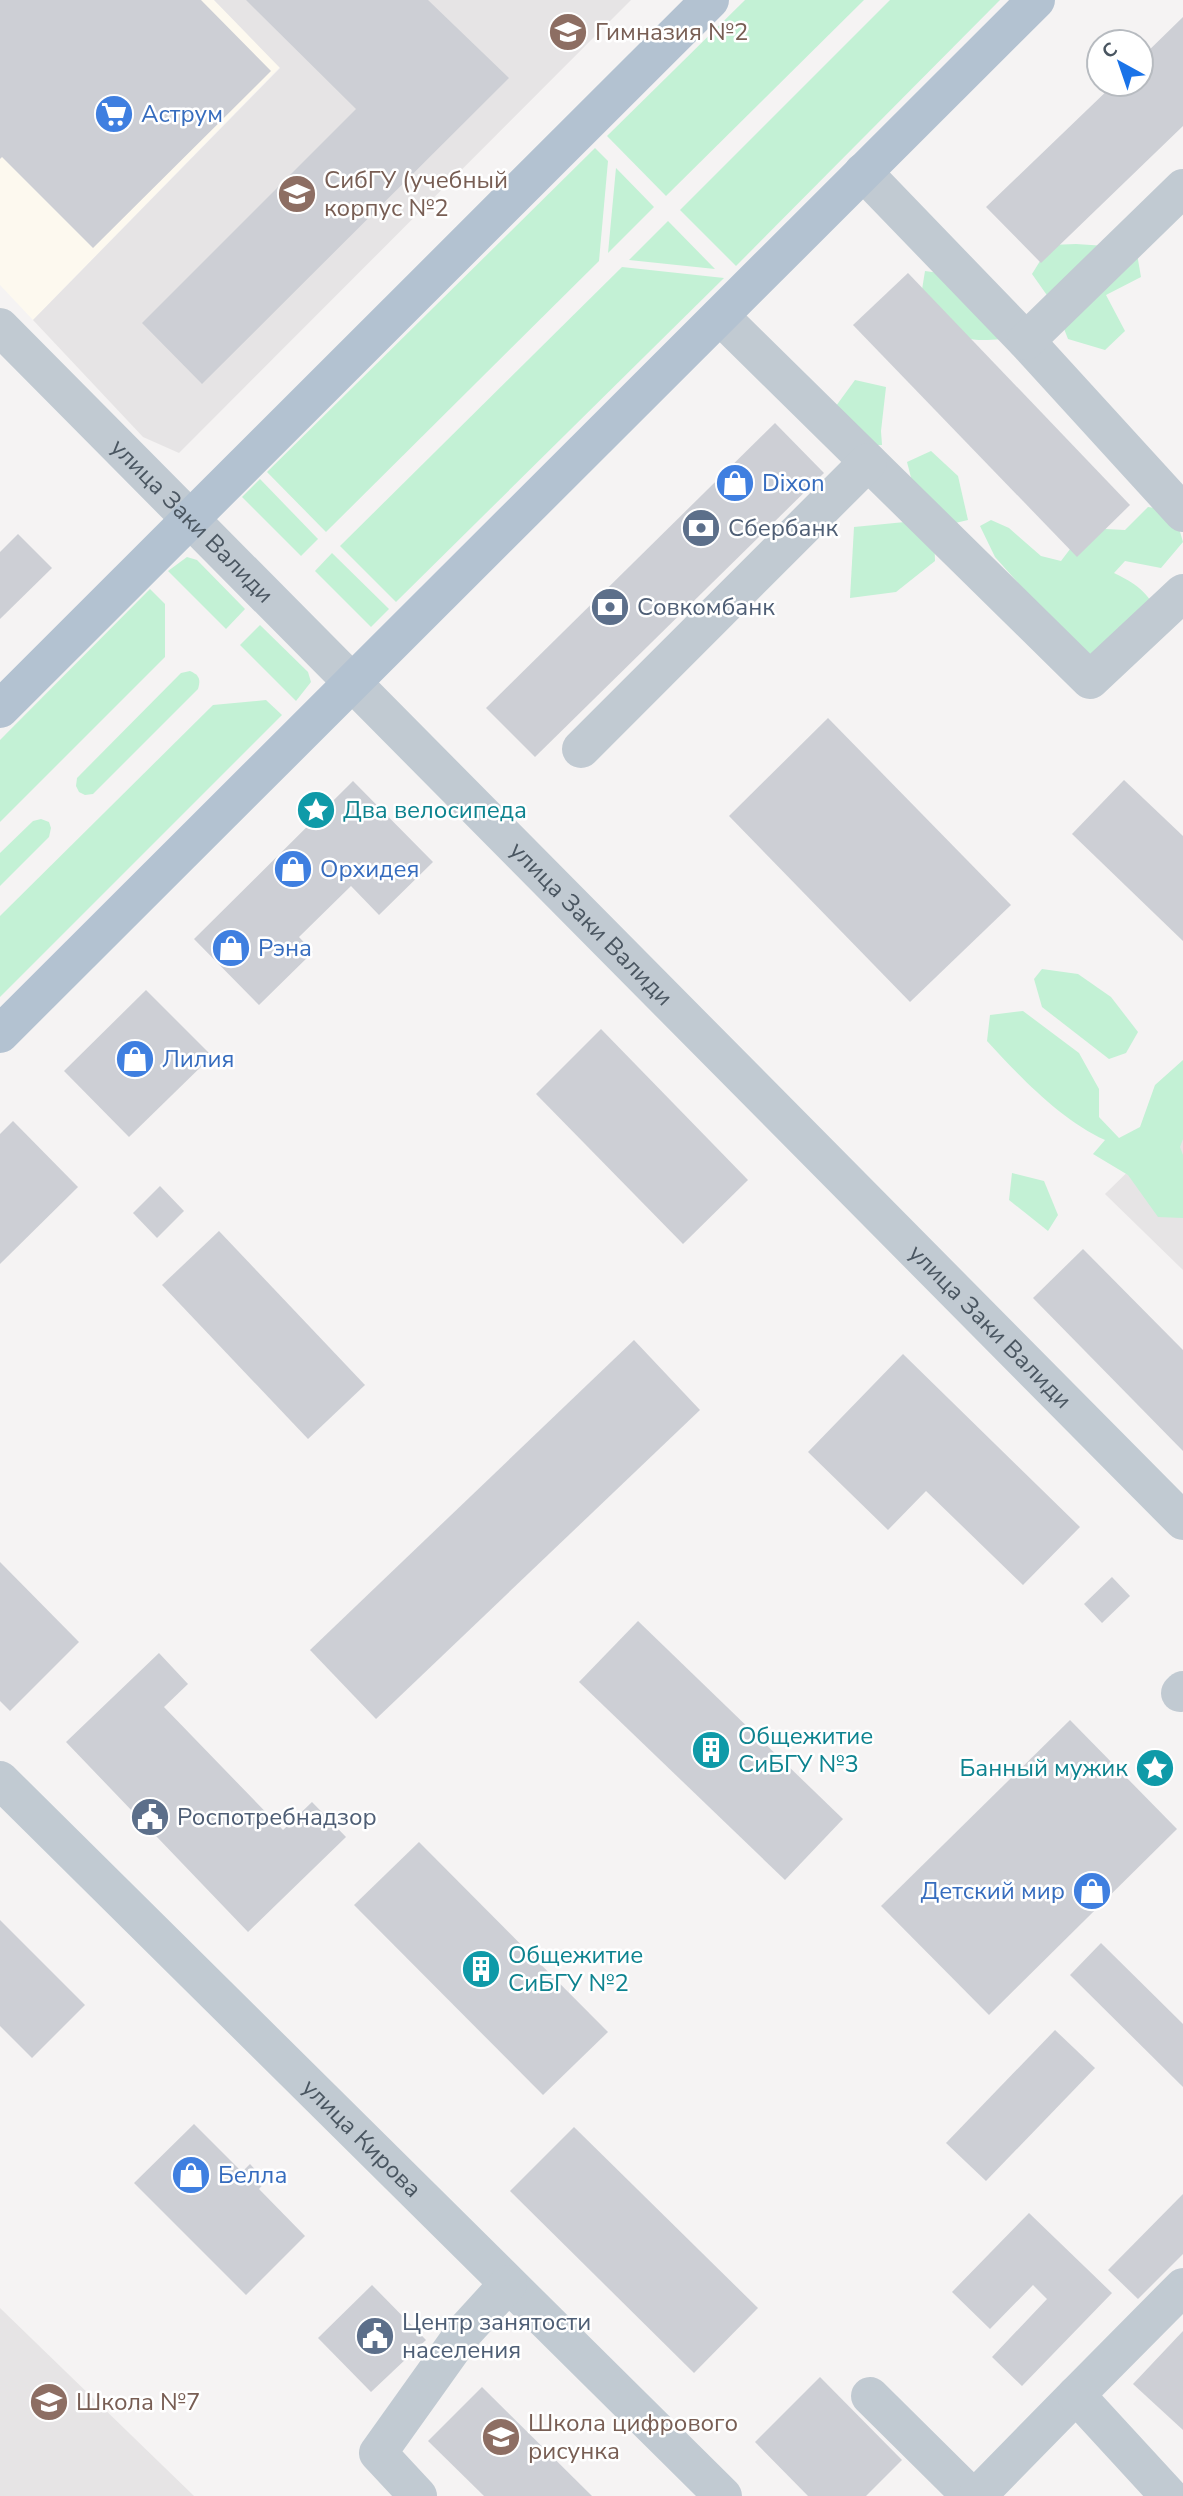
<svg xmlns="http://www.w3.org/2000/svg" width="1183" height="2496" font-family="'Nunito Sans',sans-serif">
  <rect width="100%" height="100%" fill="#f5f3f3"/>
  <path fill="#fdf9ef" d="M 0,0 L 214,0 L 280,67 L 33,320 L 0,285 Z"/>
  <g fill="#e6e4e5">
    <path d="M 214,0 L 631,0 L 179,453 L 143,437 L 33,320 L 280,68 Z"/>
    <path d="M 1183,1118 L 1183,1270 L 1105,1194 Z"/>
    <path d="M 0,2308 L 194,2496 L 0,2496 Z"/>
  </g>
  <g fill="#c3f1d5">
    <path d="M 745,0 L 864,0 L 666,196 L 607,136 Z"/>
    <path d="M 890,0 L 1000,0 L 736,266 L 680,210 Z"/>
    <path d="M 595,148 L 608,161 L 599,261 L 326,532 L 267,472 Z"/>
    <path d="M 616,168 L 654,207 L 608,253 Z"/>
    <path d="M 668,221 L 715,269 L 629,260 Z"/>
    <path d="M 1076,244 L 1136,248 L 1141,277 L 1106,295 L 1125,331 L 1105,350 L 1068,339 L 1056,308 L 1032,274 L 1050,245 Z"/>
    <path d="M 622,267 L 724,278 L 396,602 L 340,546 Z"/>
    <path d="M 925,271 L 969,277 L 1001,339 C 957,344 948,332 920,302 Z"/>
    <path d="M 855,380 L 886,387 L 881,431 L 882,445 L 858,446 L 836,406 Z"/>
    <path d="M 931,451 L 958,476 L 968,520 L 951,524 L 916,497 L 907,462 Z"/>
    <path d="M 260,479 L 318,539 L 301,556 L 242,497 Z"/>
    <path d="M 1148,507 L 1174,511 L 1183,542 L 1161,568 L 1125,561 L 1114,573 C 1143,587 1146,593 1164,620 L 1091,655 L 1047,615 L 995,557 L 980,526 L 991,520 L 1009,528 L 1041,556 L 1061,561 L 1086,528 L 1125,530 Z"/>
    <path d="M 905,522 L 934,533 L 935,561 L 896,592 L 850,598 L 854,527 Z"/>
    <path d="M 332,553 L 389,609 L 371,627 L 315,571 Z"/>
    <path d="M 187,557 L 197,560 L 245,609 L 226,629 L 168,571 Z"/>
    <path d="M 150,589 L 165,604 L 165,657 L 0,822 L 0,740 Z"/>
    <path d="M 260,625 L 308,672 L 311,682 L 296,701 L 240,645 Z"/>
    <path d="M 190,671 C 199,675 201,679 198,689 L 93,794 L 85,795 L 79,792 L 76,786 L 77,778 L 181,673 Z"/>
    <path d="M 266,700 L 282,715 L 0,997 L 0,916 L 213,705 Z"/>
    <path d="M 41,819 L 49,822 L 51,828 L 49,837 L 0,886 L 0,853 L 33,821 Z"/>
    <path d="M 1042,969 L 1078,974 L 1111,997 L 1138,1032 L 1126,1053 L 1109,1059 L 1042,1007 L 1034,979 Z"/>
    <path d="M 1023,1011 L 1079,1053 L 1099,1089 L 1099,1117 L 1119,1138 L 1140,1127 L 1155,1085 L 1183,1060 L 1183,1139 L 1180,1147 L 1183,1155 L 1183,1218 L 1158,1217 L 1128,1175 L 1093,1154 L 1105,1140 C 1061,1120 1020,1077 987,1041 L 990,1015 Z"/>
    <path d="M 1012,1173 L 1044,1181 L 1058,1215 L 1048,1231 L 1009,1200 Z"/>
  </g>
  <g fill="#cdcfd5">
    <path d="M 0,0 L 201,0 L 271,71 L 93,248 L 2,157 L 0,159 Z"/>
    <path d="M 246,0 L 428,0 L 509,78 L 202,384 L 142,323 L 356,109 Z"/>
    <path d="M 1183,17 L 1183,126 L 1041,263 L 986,207 L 1114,84 L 1141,84 L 1141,58 Z"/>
    <path d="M 908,273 L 1130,505 L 1077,557 L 853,325 Z"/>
    <path d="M 775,423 L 824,473 L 535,757 L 486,708 Z"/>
    <path d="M 18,534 L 52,568 L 0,619 L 0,552 Z"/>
    <path d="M 828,718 L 1011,905 L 910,1002 L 729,816 Z"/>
    <path d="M 1124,780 L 1183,836 L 1183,941 L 1072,834 Z"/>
    <path d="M 353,781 L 433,862 L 379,915 L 351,886 L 299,937 L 313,952 L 259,1005 L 194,939 Z"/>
    <path d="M 146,990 L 212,1056 L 129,1137 L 64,1071 Z"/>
    <path d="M 601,1029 L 748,1180 L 683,1244 L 536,1094 Z"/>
    <path d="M 13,1121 L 78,1187 L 0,1264 L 0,1134 Z"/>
    <path d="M 160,1186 L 184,1211 L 157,1238 L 133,1213 Z"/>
    <path d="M 219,1231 L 365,1385 L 308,1439 L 162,1285 Z"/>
    <path d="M 1083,1249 L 1183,1350 L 1183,1451 L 1033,1298 Z"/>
    <path d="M 634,1340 L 700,1410 L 376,1719 L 310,1650 Z"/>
    <path d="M 903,1354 L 1080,1527 L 1023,1585 L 926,1491 L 888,1530 L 808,1452 Z"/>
    <path d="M 0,1562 L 79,1642 L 10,1711 L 0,1701 Z"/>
    <path d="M 1112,1577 L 1130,1596 L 1102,1623 L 1084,1604 Z"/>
    <path d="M 638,1621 L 843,1819 L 785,1880 L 579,1682 Z"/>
    <path d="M 159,1653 L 188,1684 L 164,1707 L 283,1830 L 312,1802 L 346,1837 L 248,1932 L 66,1742 Z"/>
    <path d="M 1070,1720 L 1177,1829 L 989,2015 L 881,1906 Z"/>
    <path d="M 419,1842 L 608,2032 L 543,2095 L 354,1905 Z"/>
    <path d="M 0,1920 L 85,2005 L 32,2058 L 0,2026 Z"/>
    <path d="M 1101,1943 L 1183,2024 L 1183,2087 L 1070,1975 Z"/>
    <path d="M 1055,2030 L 1095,2068 L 986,2181 L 946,2143 Z"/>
    <path d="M 194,2124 L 242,2172 L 250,2164 L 266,2181 L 259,2189 L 305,2236 L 246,2295 L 134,2183 Z"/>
    <path d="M 574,2127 L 758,2308 L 694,2373 L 510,2191 Z"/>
    <path d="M 1183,2194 L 1183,2254 L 1138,2299 L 1108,2270 Z"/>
    <path d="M 1029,2213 L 1112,2293 L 1022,2386 L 992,2357 L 1047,2299 L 1033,2285 L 990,2329 L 952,2292 Z"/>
    <path d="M 372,2285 L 426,2340 L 371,2392 L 318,2338 Z"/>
    <path d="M 1183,2331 L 1183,2430 L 1133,2384 Z"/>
    <path d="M 820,2377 L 902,2460 L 866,2496 L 808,2496 L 755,2442 Z"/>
    <path d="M 482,2387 L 592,2496 L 484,2496 L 428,2441 Z"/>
  </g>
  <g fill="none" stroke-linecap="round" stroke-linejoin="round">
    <g stroke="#c1cad2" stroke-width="38">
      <path d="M 863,172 L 1026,341 L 1183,513"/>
      <path d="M 720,316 L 1090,680 L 1183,593"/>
      <path id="s1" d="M 0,327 L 1183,1521"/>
      <path d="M 1026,341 L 1183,188"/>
      <path d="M 581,749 L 868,462"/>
      <path d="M 1180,1693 L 1183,1690"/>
      <path id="s2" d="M 0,1780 L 723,2496"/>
      <path d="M 870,2396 L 971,2496"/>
      <path d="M 418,2496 L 378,2453 L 465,2331 L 508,2284"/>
      <path d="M 977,2496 L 1076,2395"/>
      <path d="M 1169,2496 L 1076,2395 L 1183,2287"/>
    </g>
    <g stroke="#b3c2d1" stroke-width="38">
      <path d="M 0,709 L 710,0"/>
      <path d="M 0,1034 L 1036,0"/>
    </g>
  </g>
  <defs>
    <g id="school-disc" transform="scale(2.0125)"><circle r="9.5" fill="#8d6e63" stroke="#fff"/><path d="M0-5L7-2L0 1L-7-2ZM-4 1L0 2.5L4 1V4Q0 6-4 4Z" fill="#fff"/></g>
    <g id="supermarket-disc" transform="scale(2.0125)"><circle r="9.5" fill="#3f7fe0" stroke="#fff"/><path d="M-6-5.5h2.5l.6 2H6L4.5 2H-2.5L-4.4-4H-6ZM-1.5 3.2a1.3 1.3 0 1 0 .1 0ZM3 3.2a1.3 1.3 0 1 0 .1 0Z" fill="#fff"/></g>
    <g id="university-disc" transform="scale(2.0125)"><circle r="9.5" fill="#8d6e63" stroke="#fff"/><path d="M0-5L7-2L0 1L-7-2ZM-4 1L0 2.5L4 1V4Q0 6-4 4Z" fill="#fff"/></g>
    <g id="shop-disc" transform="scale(2.0125)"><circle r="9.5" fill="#3f7fe0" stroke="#fff"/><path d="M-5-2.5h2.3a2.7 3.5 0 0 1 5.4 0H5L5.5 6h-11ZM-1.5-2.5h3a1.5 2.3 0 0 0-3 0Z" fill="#fff"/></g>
    <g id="bank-disc" transform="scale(2.0125)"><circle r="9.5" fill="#5c6f8a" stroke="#fff"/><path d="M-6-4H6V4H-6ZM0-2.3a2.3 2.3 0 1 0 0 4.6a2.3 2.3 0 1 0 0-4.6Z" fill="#fff"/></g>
    <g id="sight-disc" transform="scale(2.0125)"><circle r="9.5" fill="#0f9aa8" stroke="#fff"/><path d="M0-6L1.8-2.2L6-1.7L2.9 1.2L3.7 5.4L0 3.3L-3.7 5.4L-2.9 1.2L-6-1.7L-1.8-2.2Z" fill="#fff"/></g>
    <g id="building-disc" transform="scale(2.0125)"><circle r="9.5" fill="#0f9aa8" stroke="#fff"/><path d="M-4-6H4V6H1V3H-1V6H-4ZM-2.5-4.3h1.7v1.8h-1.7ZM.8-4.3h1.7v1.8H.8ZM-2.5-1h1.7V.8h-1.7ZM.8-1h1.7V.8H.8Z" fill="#fff"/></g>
    <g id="civic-disc" transform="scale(2.0125)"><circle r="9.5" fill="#5c6f8a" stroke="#fff"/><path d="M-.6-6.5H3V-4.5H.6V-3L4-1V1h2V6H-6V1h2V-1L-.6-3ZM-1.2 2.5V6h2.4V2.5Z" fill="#fff"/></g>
  </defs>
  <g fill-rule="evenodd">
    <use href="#school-disc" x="568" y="32"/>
    <use href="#supermarket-disc" x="114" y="114"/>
    <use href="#university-disc" x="297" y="194"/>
    <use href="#shop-disc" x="735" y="483"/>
    <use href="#bank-disc" x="701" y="528"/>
    <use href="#bank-disc" x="610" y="607"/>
    <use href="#sight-disc" x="316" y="810"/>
    <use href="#shop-disc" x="293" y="869"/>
    <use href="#shop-disc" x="231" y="948"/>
    <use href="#shop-disc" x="135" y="1059"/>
    <use href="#building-disc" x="711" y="1750"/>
    <use href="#sight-disc" x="1155" y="1768"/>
    <use href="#civic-disc" x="150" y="1817"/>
    <use href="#shop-disc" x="1092" y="1891"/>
    <use href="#building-disc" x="481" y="1969"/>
    <use href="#shop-disc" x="191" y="2175"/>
    <use href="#civic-disc" x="375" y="2336"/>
    <use href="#school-disc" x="49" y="2402"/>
    <use href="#school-disc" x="501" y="2437"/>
  </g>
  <g text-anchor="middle" stroke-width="5" stroke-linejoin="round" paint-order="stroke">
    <g font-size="24" fill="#785e54" stroke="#fff" text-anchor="start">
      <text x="595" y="40">Гимназия №2</text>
      <text x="324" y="188">СибГУ (учебный<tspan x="324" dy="28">корпус №2</tspan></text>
      <text x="76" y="2410">Школа №7</text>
      <text x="528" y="2431">Школа цифрового<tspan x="528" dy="28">рисунка</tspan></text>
    </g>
    <g font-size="24" fill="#366cbe" stroke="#fff" text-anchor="start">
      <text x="141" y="122">Аструм</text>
      <text x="762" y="491">Dixon</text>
      <text x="320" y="877">Орхидея</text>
      <text x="258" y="956">Рэна</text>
      <text x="162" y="1067">Лилия</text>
      <text x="1065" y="1899" text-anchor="end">Детский мир</text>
      <text x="218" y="2183">Белла</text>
    </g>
    <g font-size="24" fill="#4a5661" stroke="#fff">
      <text dy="8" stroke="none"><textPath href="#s1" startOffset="273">улица Заки Валиди</textPath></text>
      <text dy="8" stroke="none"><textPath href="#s1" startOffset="840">улица Заки Валиди</textPath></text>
      <text dy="8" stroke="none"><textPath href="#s1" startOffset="1407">улица Заки Валиди</textPath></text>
      <text dy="8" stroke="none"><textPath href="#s2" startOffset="509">улица Кирова</textPath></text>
    </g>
    <g font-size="24" fill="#4e5e75" stroke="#fff" text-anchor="start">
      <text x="728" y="536">Сбербанк</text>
      <text x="637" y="615">Совкомбанк</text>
      <text x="177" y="1825">Роспотребнадзор</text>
      <text x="402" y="2330">Центр занятости<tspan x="402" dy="28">населения</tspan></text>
    </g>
    <g font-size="24" fill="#0d838f" stroke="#fff" text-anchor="start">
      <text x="343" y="818">Два велосипеда</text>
      <text x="738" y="1744">Общежитие<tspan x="738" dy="28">СиБГУ №3</tspan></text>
      <text x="1128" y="1776" text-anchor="end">Банный мужик</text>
      <text x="508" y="1963">Общежитие<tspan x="508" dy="28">СиБГУ №2</tspan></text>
    </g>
  </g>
  <g transform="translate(1120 63) rotate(320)"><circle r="33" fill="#ffffff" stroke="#b7bbc0" stroke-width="2"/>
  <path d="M0-5L12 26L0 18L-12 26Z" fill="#1a73e8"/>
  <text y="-10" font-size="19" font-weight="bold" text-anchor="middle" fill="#4a5661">С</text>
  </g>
</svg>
